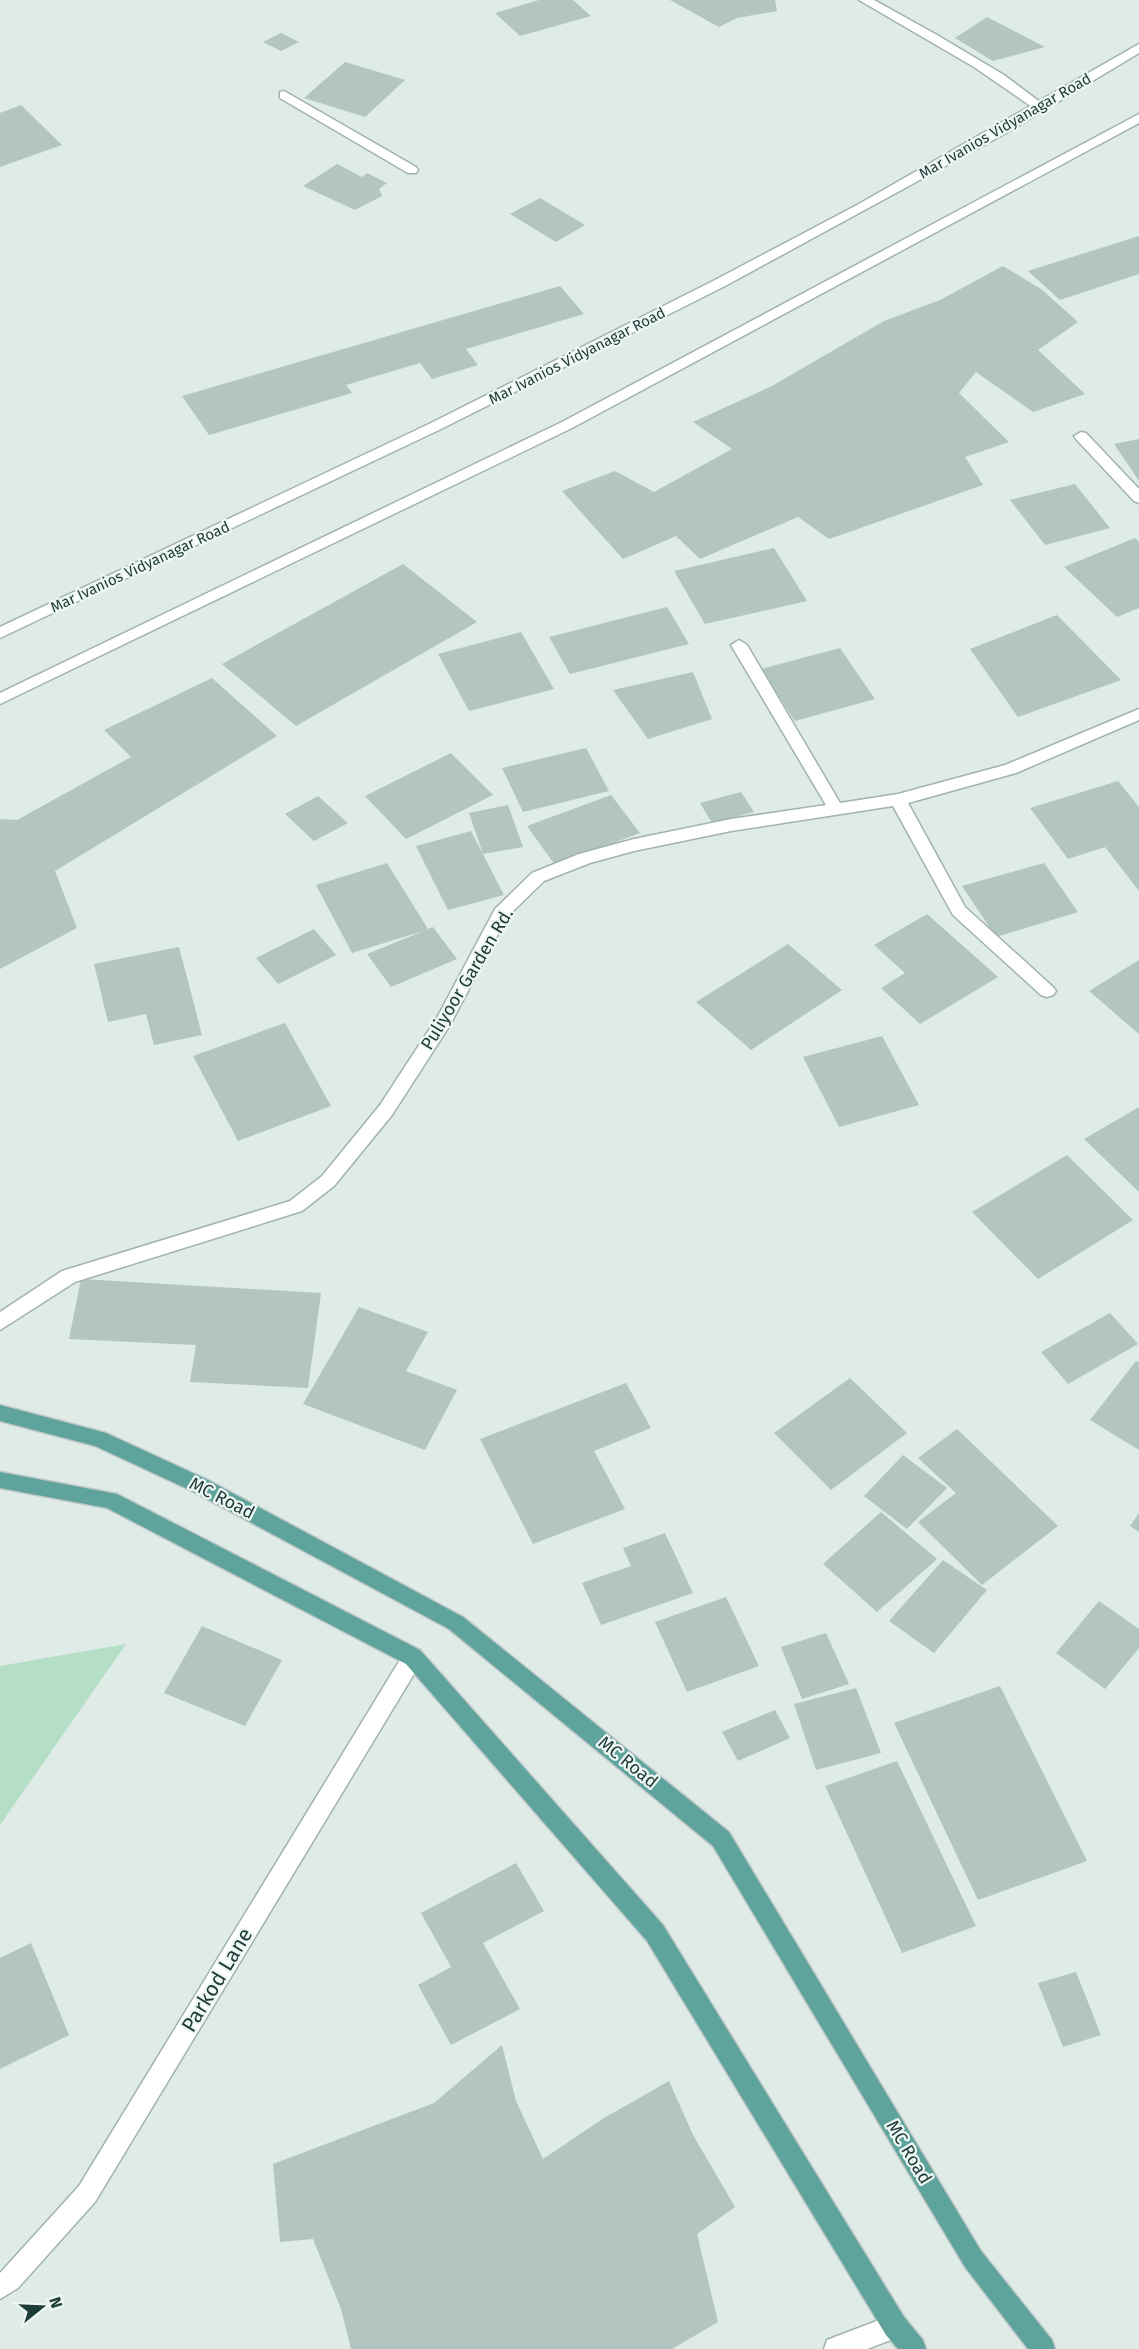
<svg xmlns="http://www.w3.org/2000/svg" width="1139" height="2349" font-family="'Fira Sans',sans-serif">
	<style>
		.green { fill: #b5dec6 }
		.building { fill: #b3c5c0 }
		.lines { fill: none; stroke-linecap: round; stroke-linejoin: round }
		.service-casing { stroke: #a1b3af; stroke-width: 3 }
		.minor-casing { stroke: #a1b3af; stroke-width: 3 }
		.primary-casing { stroke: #c0c8c7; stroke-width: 3 }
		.service { fill: #fff; fill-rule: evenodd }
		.minor { fill: #fff; fill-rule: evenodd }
		.primary { fill: #5fa39d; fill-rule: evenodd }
		.labels { text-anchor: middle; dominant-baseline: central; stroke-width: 4.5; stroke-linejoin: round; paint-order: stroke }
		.far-street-label { font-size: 15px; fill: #1e3b38; stroke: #eef7f4 }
		.street-label { font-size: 18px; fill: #1e3b38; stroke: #eef7f4 }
		.near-street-label { font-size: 21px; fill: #1e3b38; stroke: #eef7f4 }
	</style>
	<rect width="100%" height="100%" fill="#deebe7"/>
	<!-- green -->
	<path class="green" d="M 126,1644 L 0,1825 L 0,1666 Z"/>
	<!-- building -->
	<path class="building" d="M 539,0 L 573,0 L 591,16 L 520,36 L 495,13 Z
		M 670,0 L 775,0 L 777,11 L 737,18 L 719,27 Z
		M 987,17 L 1045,47 L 993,61 L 955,38 Z
		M 281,33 L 299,42 L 281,51 L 263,42 Z
		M 345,62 L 405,80 L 365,117 L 304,98 Z
		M 21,105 L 62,145 L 0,167 L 0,113 Z
		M 337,164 L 362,177 L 367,173 L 387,183 L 379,189 L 382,196 L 355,210 L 303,186 Z
		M 540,198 L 585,225 L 556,242 L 510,214 Z
		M 1139,236 L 1139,274 L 1060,300 L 1028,271 Z
		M 1003,266 L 1041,289 L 1078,322 L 1038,350 L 1085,394 L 1033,412 L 976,372 L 959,393 L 1009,442 L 965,457 L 983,485 L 829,539 L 798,517 L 700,559 L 676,536 L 623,559 L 562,491 L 615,471 L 654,492 L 732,449 L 693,422 L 772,386 L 884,321 L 940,300 Z
		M 560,286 L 584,314 L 466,349 L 478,365 L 432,379 L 420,363 L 346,385 L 352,393 L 209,435 L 182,396 Z
		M 1139,439 L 1139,481 L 1114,444 Z
		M 1075,484 L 1110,528 L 1045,545 L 1010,500 Z
		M 1135,538 L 1139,542 L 1139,608 L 1117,617 L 1064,567 Z
		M 774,548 L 807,601 L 705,624 L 674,571 Z
		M 403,564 L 477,622 L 296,726 L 222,664 Z
		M 667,607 L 689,644 L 570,674 L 549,637 Z
		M 1057,615 L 1121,680 L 1018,717 L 970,649 Z
		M 521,632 L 554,689 L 469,711 L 438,654 Z
		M 840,648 L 875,699 L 795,721 L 761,669 Z
		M 693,672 L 712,719 L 648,739 L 613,690 Z
		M 212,678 L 277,736 L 55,871 L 77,928 L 0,969 L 0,819 L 17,820 L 131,757 L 104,730 Z
		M 586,748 L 609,791 L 523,812 L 502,768 Z
		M 451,753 L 493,795 L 406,839 L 365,796 Z
		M 1118,781 L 1139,807 L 1139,891 L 1105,847 L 1068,859 L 1030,808 Z
		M 741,792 L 754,812 L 712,823 L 700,803 Z
		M 611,795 L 640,833 L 555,865 L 527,826 Z
		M 318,796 L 348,823 L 314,841 L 285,814 Z
		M 508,805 L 523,847 L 483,854 L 469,813 Z
		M 471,831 L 504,895 L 448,910 L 416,846 Z
		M 387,863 L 428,929 L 433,927 L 457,959 L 391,987 L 367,954 L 426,930 L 352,953 L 316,885 Z
		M 1044,863 L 1078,912 L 996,937 L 962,886 Z
		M 927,914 L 998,977 L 920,1024 L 881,988 L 905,973 L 874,945 Z
		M 314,929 L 336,955 L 278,984 L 256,958 Z
		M 788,944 L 842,990 L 751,1050 L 696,1002 Z
		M 179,947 L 202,1035 L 154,1045 L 146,1014 L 108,1022 L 94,964 Z
		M 1139,960 L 1139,1034 L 1089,991 Z
		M 285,1023 L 331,1106 L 238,1141 L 193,1056 Z
		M 882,1036 L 919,1105 L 839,1127 L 803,1057 Z
		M 1139,1107 L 1139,1192 L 1084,1139 Z
		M 1067,1155 L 1133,1220 L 1038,1279 L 972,1212 Z
		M 81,1279 L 321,1293 L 308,1388 L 190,1382 L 196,1345 L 69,1339 Z
		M 359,1307 L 428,1332 L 406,1371 L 457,1390 L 425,1450 L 303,1404 Z
		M 1110,1313 L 1138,1344 L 1068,1384 L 1041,1352 Z
		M 1136,1361 L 1139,1362 L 1139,1450 L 1090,1420 Z
		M 850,1378 L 907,1433 L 831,1490 L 774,1433 Z
		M 626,1383 L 651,1428 L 594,1451 L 625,1509 L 533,1544 L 480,1439 Z
		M 957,1429 L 1058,1526 L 982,1585 L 918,1522 L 956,1493 L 918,1458 Z
		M 903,1455 L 947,1488 L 907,1529 L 864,1496 Z
		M 881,1512 L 937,1559 L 877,1612 L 823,1564 Z
		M 1139,1513 L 1139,1532 L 1130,1526 Z
		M 665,1533 L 693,1593 L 601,1625 L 582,1583 L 631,1566 L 623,1548 Z
		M 943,1560 L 987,1590 L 934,1653 L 889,1621 Z
		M 726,1597 L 759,1666 L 687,1692 L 655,1622 Z
		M 1099,1601 L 1139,1629 L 1139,1648 L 1105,1689 L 1056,1653 Z
		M 202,1626 L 282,1660 L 245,1726 L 164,1693 Z
		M 826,1633 L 849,1684 L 802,1699 L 781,1647 Z
		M 1000,1686 L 1087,1861 L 978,1900 L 894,1723 Z
		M 856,1688 L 881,1753 L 816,1770 L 794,1704 Z
		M 775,1710 L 790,1738 L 738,1761 L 722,1732 Z
		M 897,1761 L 976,1926 L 902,1953 L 825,1786 Z
		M 516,1863 L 544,1911 L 483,1943 L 520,2009 L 451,2045 L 418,1985 L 451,1967 L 421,1913 Z
		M 31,1943 L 69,2035 L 0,2069 L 0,1958 Z
		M 1076,1972 L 1101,2035 L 1063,2047 L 1038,1983 Z
		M 502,2045 L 516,2101 L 543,2159 L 604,2118 L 669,2081 L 693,2135 L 735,2207 L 697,2234 L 718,2322 L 672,2349 L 351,2349 L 341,2309 L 313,2239 L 280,2242 L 273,2164 L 434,2103 Z"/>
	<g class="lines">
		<defs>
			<path id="service" d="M 1139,44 L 1139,53 L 1006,133 L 725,286 L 439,430 L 0,638 L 0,627 L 429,424 L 715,280 L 857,205 Z
				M 1139,114 L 1139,123 L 572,428 L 0,704 L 0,693 L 562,422 Z"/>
			<path id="minor" d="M 859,0 L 874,0 L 937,35 L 1004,75 L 1048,108 L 1042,112 L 1038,111 L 974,67 Z
				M 284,91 L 416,167 L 418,170 L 416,173 L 408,173 L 280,98 L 280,92 Z
				M 1081,432 L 1086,433 L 1139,489 L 1139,503 L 1134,501 L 1076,439 L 1074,436 Z
				M 739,640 L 747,645 L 840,803 L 898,794 L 1005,765 L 1139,709 L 1139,720 L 1016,773 L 908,803 L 965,907 L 1053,987 L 1056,991 L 1053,995 L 1047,997 L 1041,995 L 953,915 L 893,806 L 731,831 L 634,851 L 590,863 L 544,881 L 507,917 L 450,1025 L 392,1115 L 334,1186 L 302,1211 L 75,1282 L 0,1330 L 0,1312 L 62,1271 L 290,1201 L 322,1176 L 380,1105 L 438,1016 L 495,909 L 532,873 L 579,854 L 634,839 L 731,819 L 826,805 L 731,645 Z
				M 413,1648 L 420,1650 L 423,1657 L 420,1664 L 95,2202 L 18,2288 L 0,2299 L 0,2273 L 79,2186 L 406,1650 Z
				M 895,2314 L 904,2317 L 907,2326 L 904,2335 L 867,2349 L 824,2349 L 827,2340 Z"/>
			<path id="primary" d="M 0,1405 L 106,1433 L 208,1480 L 463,1617 L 729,1832 L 981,2251 L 1052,2340 L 1055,2349 L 1028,2349 L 965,2267 L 713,1846 L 449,1629 L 194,1492 L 95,1446 L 0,1421 Z
				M 0,1472 L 117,1494 L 420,1650 L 663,1925 L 904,2317 L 923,2340 L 926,2349 L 898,2349 L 886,2335 L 647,1941 L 406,1664 L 107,1508 L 0,1488 Z"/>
		</defs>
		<!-- service casing -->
		<use href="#service" class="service-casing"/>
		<!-- minor casing -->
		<use href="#minor" class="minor-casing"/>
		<!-- primary casing -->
		<use href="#primary" class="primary-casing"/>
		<!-- service -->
		<use href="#service" class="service"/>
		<!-- minor -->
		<use href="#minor" class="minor"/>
		<!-- primary -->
		<use href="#primary" class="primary"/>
	</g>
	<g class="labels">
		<!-- far-street labels -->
		<g class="far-street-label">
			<text transform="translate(1005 126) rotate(-30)">Mar Ivanios Vidyanagar Road</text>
			<text transform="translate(577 356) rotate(-27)">Mar Ivanios Vidyanagar Road</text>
			<text transform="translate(140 567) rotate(-25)">Mar Ivanios Vidyanagar Road</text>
		</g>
		<!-- street labels -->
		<g class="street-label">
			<text transform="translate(467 979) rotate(-59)">Puliyoor Garden Rd.</text>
			<text transform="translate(222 1498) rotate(27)">MC Road</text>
			<text transform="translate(628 1762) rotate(39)">MC Road</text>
			<text transform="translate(909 2152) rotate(59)">MC Road</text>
		</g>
		<!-- near-street labels -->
		<g class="near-street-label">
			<text transform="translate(217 1980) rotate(-59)">Parkod Lane</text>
		</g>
	</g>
	<!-- north arrow -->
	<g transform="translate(42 2307) rotate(72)" stroke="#eef7f4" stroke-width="4.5" paint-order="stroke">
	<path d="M0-4.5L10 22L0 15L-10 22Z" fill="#1e3b38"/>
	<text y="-9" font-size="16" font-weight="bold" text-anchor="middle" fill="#1e3b38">N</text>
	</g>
</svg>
